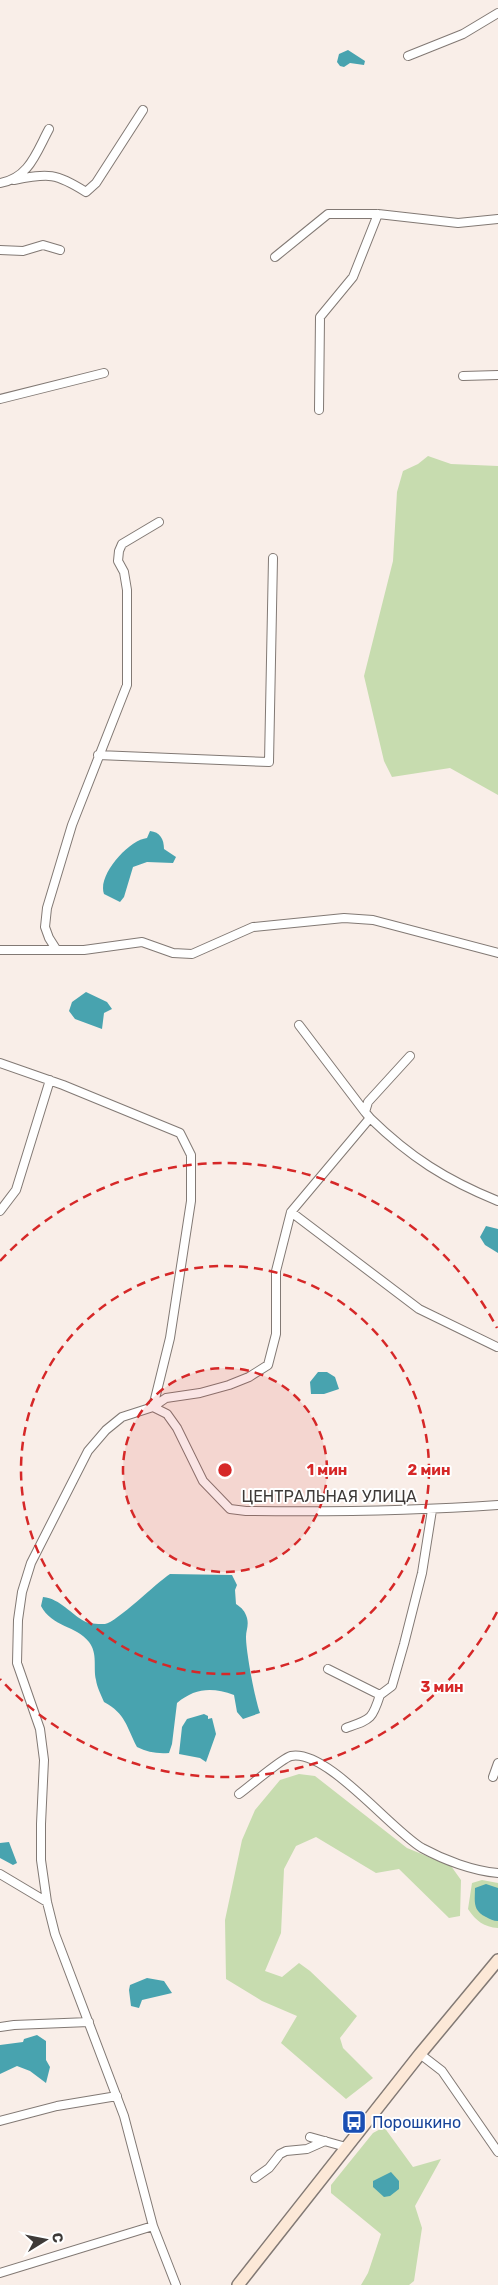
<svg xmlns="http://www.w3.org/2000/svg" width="498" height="2285" font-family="Rubik,sans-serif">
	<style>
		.green { fill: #c7dcaf }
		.water { fill: #48a3af }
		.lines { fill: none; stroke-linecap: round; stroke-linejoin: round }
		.street-casing { stroke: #827974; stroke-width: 10 }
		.secondary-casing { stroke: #827974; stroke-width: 14 }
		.street { stroke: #fff; stroke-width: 8 }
		.secondary { stroke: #fce8d7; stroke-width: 11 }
		.ring { fill: none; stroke: #d62828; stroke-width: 2.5; stroke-dasharray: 9 6 }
		.labels { text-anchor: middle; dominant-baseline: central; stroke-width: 4; stroke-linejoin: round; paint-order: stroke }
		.street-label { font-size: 16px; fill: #3e3a38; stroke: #fff }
		.transit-label { font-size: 16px; fill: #164399; stroke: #fff; text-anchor: start }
		.centre { fill: #d62828; stroke: #fff; stroke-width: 2.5 }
		.ring-label { font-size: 15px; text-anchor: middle; font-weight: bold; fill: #d62828; stroke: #fff; stroke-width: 4; stroke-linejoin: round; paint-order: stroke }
	</style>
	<rect width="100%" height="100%" fill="#f9eee8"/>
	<!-- green -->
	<path class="green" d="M 428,456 L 451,464 L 498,466 L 498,795 L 450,768 L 392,777 L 384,761 L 364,676 L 393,561 L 397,492 L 403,471 L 418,464 Z
		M 299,1774 L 315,1776 L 407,1848 L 451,1866 L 461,1880 L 460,1916 L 449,1918 L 399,1869 L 376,1873 L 316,1837 L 296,1846 L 284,1869 L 281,1933 L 265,1971 L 282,1977 L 299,1963 L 310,1971 L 357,2016 L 340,2038 L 343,2048 L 373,2078 L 346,2099 L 281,2043 L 297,2016 L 262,2001 L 226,1979 L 225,1920 L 242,1840 L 255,1810 L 280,1780 Z
		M 482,1880 L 498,1883 L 498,1928 C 484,1927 476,1921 468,1909 L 472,1883 Z
		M 384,2127 L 413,2167 L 441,2159 L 415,2206 L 422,2228 L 414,2281 L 409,2285 L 361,2285 L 368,2273 L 381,2234 L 331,2193 L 331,2185 L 373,2133 Z"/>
	<!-- water -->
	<path class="water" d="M 348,50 L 365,61 L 364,65 L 350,63 L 344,67 L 340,66 L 337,62 L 339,54 Z
		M 150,831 C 160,832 164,839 164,849 L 176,857 L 173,863 L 147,862 L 133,867 L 124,897 L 120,902 L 104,894 C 97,875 129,840 147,838 Z
		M 86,992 L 107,1002 L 112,1009 L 104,1013 L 102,1029 L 75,1019 L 69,1011 L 72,1002 Z
		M 486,1226 L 498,1229 L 498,1253 L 485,1245 L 480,1237 Z
		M 318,1372 L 327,1372 L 335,1377 L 339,1389 L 324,1394 L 311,1394 L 310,1382 Z
		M 170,1574 L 232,1575 L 237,1585 L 235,1590 L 236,1604 C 242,1608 245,1611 247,1618 C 249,1626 246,1630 246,1637 C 246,1652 255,1699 260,1713 L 243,1719 L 237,1712 L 234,1695 C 212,1687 195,1688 177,1703 L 172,1744 L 169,1753 C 157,1754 147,1752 137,1747 C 126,1726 126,1714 104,1702 C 101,1695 97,1687 96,1680 C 93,1667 98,1654 89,1642 C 77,1626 52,1627 41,1606 L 43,1597 C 61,1599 70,1614 86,1622 C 91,1624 100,1624 105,1624 C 117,1622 156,1583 170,1574 Z
		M 204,1714 L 208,1716 L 208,1719 L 212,1718 L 216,1734 L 206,1762 L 200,1758 L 179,1754 L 182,1727 L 187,1719 Z
		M 9,1842 L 17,1863 L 13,1865 L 0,1858 L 0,1843 Z
		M 486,1884 L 498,1888 L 498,1921 C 493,1921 490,1919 486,1917 C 472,1910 475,1901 475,1888 Z
		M 147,1978 L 164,1981 L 172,1993 L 142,2000 L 139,2008 L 131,2006 L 129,1990 L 130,1985 Z
		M 37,2035 L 46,2041 L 46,2060 L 50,2067 L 46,2083 L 30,2071 L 17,2066 L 0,2074 L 0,2045 L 23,2042 L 24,2039 Z
		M 391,2172 L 399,2181 L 399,2189 L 390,2196 L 384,2197 L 373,2187 L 373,2181 Z"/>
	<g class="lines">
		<defs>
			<path id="street" d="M 408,56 L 463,34 L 498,13
				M 14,180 C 49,173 56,173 86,192 L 96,183 L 143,110
				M 0,183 C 29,178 36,153 49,129
				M 0,250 L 23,251 L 43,245 L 60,250
				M 275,257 L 328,214 L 378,214 L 458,223 L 498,219
				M 463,376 L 498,375
				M 0,399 L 104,373
				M 319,410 L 320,317 L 353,277 L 378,214
				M 98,755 L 269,762 L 273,558
				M 56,949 L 49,938 L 45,927 L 47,908 L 72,825 L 127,685 L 127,590 L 124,572 L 118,561 L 119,551 L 122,544 L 159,522
				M 0,950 L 84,950 L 142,942 L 173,953 L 192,954 L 253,927 L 344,918 L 373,920 L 498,953
				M 299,1025 L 365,1112
				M 0,1063 L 63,1085 L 180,1133 L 191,1155 L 191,1201 L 170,1338 L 153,1407
				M 370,1118 C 410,1157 446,1180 498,1201
				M 0,1211 L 16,1190 L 50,1080
				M 291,1212 L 419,1309 L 497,1347
				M 153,1407 L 167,1414 L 177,1428 L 203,1481 L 230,1509 L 246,1511 C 330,1512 414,1511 498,1505
				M 328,1669 L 380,1695
				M 380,1695 L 392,1686 L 404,1644 L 422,1573 L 432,1510
				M 346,1728 C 371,1719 372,1720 380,1695
				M 493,1777 L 498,1763
				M 239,1794 C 249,1787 282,1758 291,1756 C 327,1749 390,1829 422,1848 C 444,1860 473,1871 498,1873
				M 0,1874 L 47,1902
				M 0,2027 L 14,2025 L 89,2022
				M 420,2054 L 442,2071 L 498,2152
				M 0,2121 L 57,2106 L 117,2096
				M 310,2137 L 346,2147
				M 255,2178 L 269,2168 L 280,2154 L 286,2151 L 307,2149 L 325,2141
				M 0,2273 L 153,2226
				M 176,2285 L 153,2226 L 124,2116 L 55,1934 L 47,1902 L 41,1860 L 41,1824 L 44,1760 L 40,1729 L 17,1663 L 18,1620 L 22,1592 L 31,1563 L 88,1451 L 106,1430 L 122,1417 L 153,1407 L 166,1398 L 200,1393 L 229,1385 L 249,1377 L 268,1365 L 276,1334 L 276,1271 L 291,1212 L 370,1118 L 365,1112 L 368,1102 L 410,1056"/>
			<path id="secondary" d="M 238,2285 L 420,2054 L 498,1960"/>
		</defs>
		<!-- street casing -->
		<use href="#street" class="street-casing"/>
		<!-- secondary casing -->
		<use href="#secondary" class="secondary-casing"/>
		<!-- street -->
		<use href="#street" class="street"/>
		<!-- secondary -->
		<use href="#secondary" class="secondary"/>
	</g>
	<!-- distance rings -->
	<circle cx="225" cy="1470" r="102" fill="#d62828" fill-opacity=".12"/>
	<g class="ring">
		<circle cx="225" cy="1470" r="102"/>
		<circle cx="225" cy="1470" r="204"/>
		<path d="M497 1612A307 307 0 0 1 0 1679M0 1261A307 307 0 0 1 497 1328"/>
	</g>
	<!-- icons -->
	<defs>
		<symbol id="bus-square" viewBox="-11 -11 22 22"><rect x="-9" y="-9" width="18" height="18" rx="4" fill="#1a4fb4" stroke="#fff"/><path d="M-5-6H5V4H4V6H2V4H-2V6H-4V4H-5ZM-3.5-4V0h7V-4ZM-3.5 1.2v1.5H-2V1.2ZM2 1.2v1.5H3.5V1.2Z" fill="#fff"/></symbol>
	</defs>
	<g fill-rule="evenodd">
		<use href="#bus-square" x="340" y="2108" width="28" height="28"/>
	</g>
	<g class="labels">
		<!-- street labels -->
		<g class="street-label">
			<text x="329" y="1496">ЦЕНТРАЛЬНАЯ УЛИЦА</text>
		</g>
		<!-- transit labels -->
		<g class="transit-label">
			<text x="372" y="2122">Порошкино</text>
		</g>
	</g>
	<circle cx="225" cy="1470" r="8" class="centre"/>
	<g class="ring-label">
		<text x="327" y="1475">1 мин</text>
		<text x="429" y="1475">2 мин</text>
		<text x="442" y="1692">3 мин</text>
	</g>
	<!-- north arrow -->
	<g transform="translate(45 2240) rotate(80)" stroke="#ffffff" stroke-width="4" paint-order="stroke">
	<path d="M0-4L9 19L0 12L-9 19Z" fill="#3e3a38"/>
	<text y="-8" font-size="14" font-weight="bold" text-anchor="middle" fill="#3e3a38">С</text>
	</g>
</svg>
